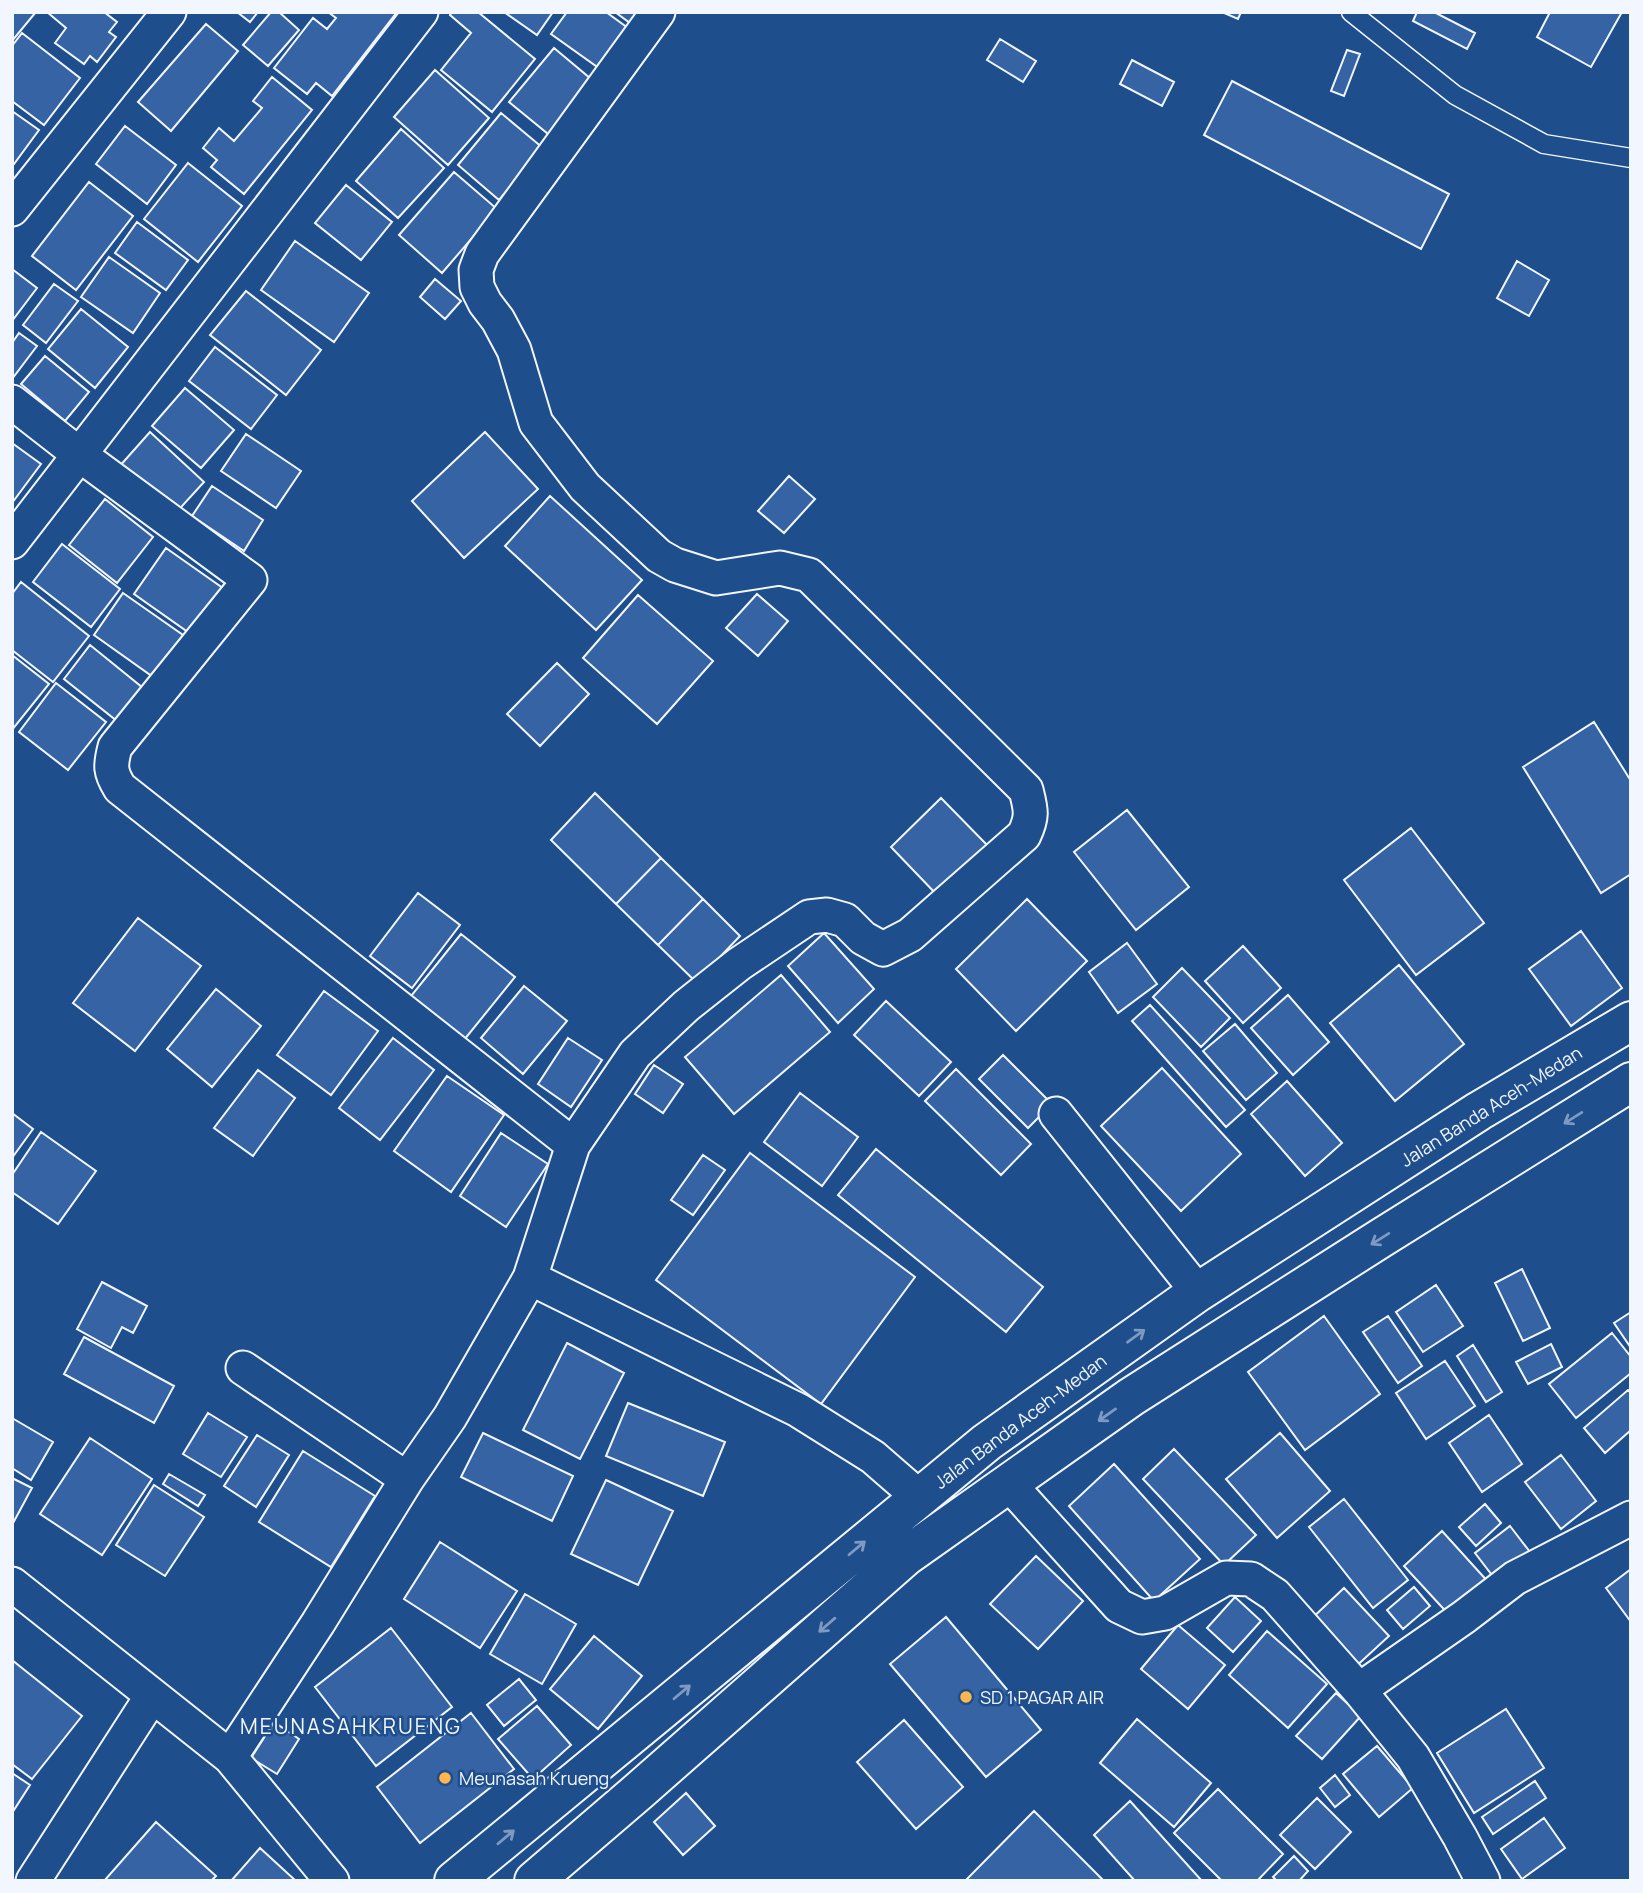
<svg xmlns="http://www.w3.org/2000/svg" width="1643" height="1893" font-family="Manrope,sans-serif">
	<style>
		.building { fill: #3563a3; stroke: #f2f6ff; stroke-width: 2 }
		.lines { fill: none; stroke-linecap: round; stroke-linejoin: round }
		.lane-casing { stroke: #f2f6ff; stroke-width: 21 }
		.street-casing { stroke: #f2f6ff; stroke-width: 37 }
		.highway-casing { stroke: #f2f6ff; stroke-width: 42 }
		.lane { stroke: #1f4e8c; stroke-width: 18 }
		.street { stroke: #1f4e8c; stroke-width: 33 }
		.highway { stroke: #1f4e8c; stroke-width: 38 }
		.oneway { stroke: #7e9ac0 }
		.poi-dot { fill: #ffb74d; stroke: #1f4e8c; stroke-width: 2.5 }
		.labels { text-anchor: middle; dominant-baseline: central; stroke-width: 5; stroke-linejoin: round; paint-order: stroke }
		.street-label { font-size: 18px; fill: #f2f6ff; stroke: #1f4e8c }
		.poi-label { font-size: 18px; fill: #f2f6ff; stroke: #1f4e8c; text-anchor: start }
		.quarter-label { font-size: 21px; letter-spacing: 2px; fill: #f2f6ff; stroke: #1f4e8c }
	</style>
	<rect width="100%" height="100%" fill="#1f4e8c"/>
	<!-- building -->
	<path class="building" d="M 12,12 L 36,12 L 12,41 Z
		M 47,12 L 104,12 L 117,22 L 109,32 L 116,37 L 97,62 L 90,56 L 84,64 L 55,43 L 66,28 Z
		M 237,12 L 258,12 L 250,22 Z
		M 271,12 L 279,12 L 299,30 L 268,66 L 243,45 Z
		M 328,12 L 397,12 L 332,96 L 316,83 L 307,94 L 274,68 L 313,18 L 327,29 L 336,18 Z
		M 452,12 L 478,12 L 535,59 L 492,112 L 441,70 L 471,33 L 450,15 Z
		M 504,12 L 553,12 L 537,35 Z
		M 567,12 L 606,12 L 632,31 L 603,71 L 551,34 Z
		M 615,12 L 654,12 L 641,31 Z
		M 1222,12 L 1241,12 L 1238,19 Z
		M 1417,12 L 1434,12 L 1475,33 L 1467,49 L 1413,21 Z
		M 1550,12 L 1622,12 L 1591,67 L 1537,37 Z
		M 206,24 L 238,51 L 171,131 L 138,102 Z
		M 22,33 L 80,78 L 44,125 L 12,101 L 12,46 Z
		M 1000,39 L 1036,61 L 1023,82 L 987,60 Z
		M 554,48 L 597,84 L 553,138 L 509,102 Z
		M 1347,50 L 1360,54 L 1344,96 L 1331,91 Z
		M 1132,60 L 1174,82 L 1162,106 L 1120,84 Z
		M 435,70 L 489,118 L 448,165 L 394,117 Z
		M 272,77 L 312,110 L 244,194 L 211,167 L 217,160 L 203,148 L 219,128 L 234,141 L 262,108 L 253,101 Z
		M 1232,81 L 1449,194 L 1421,249 L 1204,135 Z
		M 12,111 L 39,130 L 14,164 L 12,163 Z
		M 501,113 L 543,148 L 499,200 L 458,165 Z
		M 125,126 L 176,165 L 147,204 L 96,164 Z
		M 401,129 L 444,168 L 398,218 L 356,181 Z
		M 188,163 L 242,206 L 198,262 L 144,219 Z
		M 454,172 L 497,209 L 442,273 L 399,235 Z
		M 89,182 L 133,216 L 76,290 L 32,256 Z
		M 346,185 L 392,222 L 361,260 L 315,223 Z
		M 137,222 L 188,260 L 166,290 L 115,253 Z
		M 295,241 L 369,293 L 334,342 L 261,290 Z
		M 109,257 L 160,293 L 133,333 L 81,297 Z
		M 1517,261 L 1549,280 L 1529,316 L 1497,298 Z
		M 12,269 L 37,288 L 12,321 Z
		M 435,279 L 461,301 L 445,319 L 420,297 Z
		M 54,284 L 78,301 L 46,343 L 23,325 Z
		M 246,291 L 321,350 L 286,395 L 210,335 Z
		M 81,309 L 128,347 L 95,388 L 48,349 Z
		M 19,333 L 37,346 L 12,379 L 12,343 Z
		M 215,347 L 277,395 L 251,429 L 189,381 Z
		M 45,356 L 89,392 L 65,421 L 21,384 Z
		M 185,388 L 234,430 L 201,468 L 152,426 Z
		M 150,432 L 204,482 L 172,517 L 118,468 Z
		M 485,432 L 538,489 L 464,558 L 412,501 Z
		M 246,434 L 301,471 L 276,508 L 221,471 Z
		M 12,443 L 41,464 L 12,503 Z
		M 789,476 L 815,499 L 784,533 L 758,511 Z
		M 212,486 L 263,520 L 244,551 L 192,516 Z
		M 550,496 L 642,580 L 596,630 L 505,546 Z
		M 105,499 L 153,537 L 117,583 L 69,545 Z
		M 62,544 L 120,589 L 91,627 L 33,582 Z
		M 166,548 L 227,591 L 195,637 L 134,594 Z
		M 21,582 L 89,636 L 53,682 L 12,650 L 12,594 Z
		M 123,593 L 193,642 L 163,684 L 94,635 Z
		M 757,594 L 788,621 L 758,656 L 726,628 Z
		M 638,595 L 713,661 L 657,724 L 583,658 Z
		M 90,645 L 143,688 L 117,721 L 64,679 Z
		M 12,655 L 49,684 L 12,730 Z
		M 557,663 L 589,694 L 540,746 L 507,714 Z
		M 56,683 L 106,722 L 68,770 L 19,732 Z
		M 1594,722 L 1631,781 L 1631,874 L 1601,893 L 1523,767 Z
		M 595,793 L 661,858 L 616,904 L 551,840 Z
		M 941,798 L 990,848 L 939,897 L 891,847 Z
		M 1127,810 L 1189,887 L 1136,930 L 1074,852 Z
		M 1411,828 L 1484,923 L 1416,975 L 1344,880 Z
		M 661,858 L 703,899 L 658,945 L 616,904 Z
		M 418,893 L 460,925 L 412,988 L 370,956 Z
		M 703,899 L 740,936 L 696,982 L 658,945 Z
		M 1027,899 L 1087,961 L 1016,1031 L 956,969 Z
		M 138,918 L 201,966 L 135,1051 L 73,1003 Z
		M 1581,931 L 1622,988 L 1571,1026 L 1529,969 Z
		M 824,933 L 874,989 L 838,1023 L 788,966 Z
		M 461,934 L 515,977 L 464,1040 L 411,996 Z
		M 1127,943 L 1157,984 L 1118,1013 L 1089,972 Z
		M 1243,946 L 1281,988 L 1243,1023 L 1205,981 Z
		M 1399,965 L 1464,1044 L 1395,1101 L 1330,1023 Z
		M 1182,968 L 1230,1018 L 1201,1047 L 1153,997 Z
		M 781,975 L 830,1032 L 734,1114 L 685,1057 Z
		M 524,986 L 567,1021 L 523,1074 L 481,1038 Z
		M 216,989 L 261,1026 L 212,1087 L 167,1049 Z
		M 324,991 L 378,1031 L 331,1095 L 277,1055 Z
		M 1288,995 L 1329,1042 L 1293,1075 L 1251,1028 Z
		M 886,1001 L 951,1062 L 919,1096 L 854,1035 Z
		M 1150,1005 L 1245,1110 L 1226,1127 L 1132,1021 Z
		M 1235,1024 L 1277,1073 L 1246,1100 L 1203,1051 Z
		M 393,1038 L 434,1070 L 380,1140 L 339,1108 Z
		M 568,1038 L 602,1060 L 571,1107 L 538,1084 Z
		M 1003,1055 L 1052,1104 L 1028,1128 L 979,1079 Z
		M 654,1065 L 683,1084 L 663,1113 L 635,1094 Z
		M 1162,1068 L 1241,1154 L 1181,1211 L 1101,1126 Z
		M 956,1069 L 1031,1144 L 1001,1175 L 925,1101 Z
		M 258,1070 L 295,1098 L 253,1156 L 214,1128 Z
		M 447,1076 L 504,1115 L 451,1192 L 394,1151 Z
		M 1287,1081 L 1342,1143 L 1305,1176 L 1251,1114 Z
		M 800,1093 L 858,1137 L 822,1186 L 764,1142 Z
		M 12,1113 L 33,1129 L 12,1158 Z
		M 41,1132 L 96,1171 L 58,1224 L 12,1192 L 12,1175 Z
		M 501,1133 L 548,1164 L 506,1227 L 460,1196 Z
		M 876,1149 L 1043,1287 L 1006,1332 L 838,1195 Z
		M 750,1153 L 915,1277 L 821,1404 L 656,1280 Z
		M 703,1155 L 725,1170 L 693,1215 L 671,1200 Z
		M 1522,1269 L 1550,1328 L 1523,1341 L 1495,1283 Z
		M 102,1282 L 147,1306 L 133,1333 L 122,1327 L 111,1348 L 77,1329 Z
		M 1436,1285 L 1463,1326 L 1423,1352 L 1396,1312 Z
		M 1631,1312 L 1631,1348 L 1614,1323 Z
		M 1324,1316 L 1380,1394 L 1305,1450 L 1248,1372 Z
		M 1388,1316 L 1422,1366 L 1398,1383 L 1363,1332 Z
		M 1612,1333 L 1631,1357 L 1631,1373 L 1576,1418 L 1549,1384 Z
		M 84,1337 L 174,1386 L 154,1423 L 64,1374 Z
		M 567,1343 L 624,1373 L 580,1459 L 523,1430 Z
		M 1551,1344 L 1562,1367 L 1528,1384 L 1516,1362 Z
		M 1473,1345 L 1502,1392 L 1486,1402 L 1457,1356 Z
		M 1445,1361 L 1475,1406 L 1426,1439 L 1396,1393 Z
		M 1628,1390 L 1631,1393 L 1631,1430 L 1605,1453 L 1584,1428 Z
		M 628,1403 L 725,1442 L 703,1496 L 606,1456 Z
		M 208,1413 L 247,1437 L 221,1477 L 183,1454 Z
		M 1489,1415 L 1522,1464 L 1482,1492 L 1449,1443 Z
		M 12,1418 L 53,1442 L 31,1480 L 12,1468 Z
		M 483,1433 L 573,1476 L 552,1521 L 461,1477 Z
		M 1280,1433 L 1330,1491 L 1277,1538 L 1226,1479 Z
		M 257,1435 L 289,1455 L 256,1507 L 224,1486 Z
		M 90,1438 L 152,1479 L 102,1555 L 40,1514 Z
		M 1174,1449 L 1256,1535 L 1224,1565 L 1143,1479 Z
		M 303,1451 L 375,1496 L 331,1567 L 259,1522 Z
		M 1561,1455 L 1596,1501 L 1561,1529 L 1525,1482 Z
		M 1114,1464 L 1200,1559 L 1154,1601 L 1069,1506 Z
		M 169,1474 L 205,1495 L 198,1506 L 163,1484 Z
		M 12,1478 L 32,1488 L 12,1525 Z
		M 606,1480 L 673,1511 L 638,1585 L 571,1554 Z
		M 154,1485 L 204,1517 L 165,1576 L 116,1545 Z
		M 1344,1499 L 1408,1580 L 1373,1608 L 1309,1527 Z
		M 1485,1504 L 1501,1523 L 1476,1546 L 1459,1527 Z
		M 1510,1526 L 1530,1552 L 1495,1579 L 1475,1553 Z
		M 1442,1531 L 1490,1584 L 1452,1618 L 1404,1566 Z
		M 440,1542 L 517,1591 L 480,1648 L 404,1599 Z
		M 1036,1556 L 1083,1601 L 1038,1649 L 990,1604 Z
		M 1631,1569 L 1631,1622 L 1606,1588 Z
		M 1414,1587 L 1430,1606 L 1403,1629 L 1387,1610 Z
		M 1344,1588 L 1389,1636 L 1352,1670 L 1308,1622 Z
		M 525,1594 L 576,1624 L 542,1684 L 490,1654 Z
		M 1235,1597 L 1261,1621 L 1233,1652 L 1207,1628 Z
		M 946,1617 L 1041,1730 L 986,1777 L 890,1664 Z
		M 1178,1625 L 1225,1665 L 1188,1709 L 1141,1669 Z
		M 391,1628 L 452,1707 L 376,1766 L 315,1687 Z
		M 1267,1631 L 1327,1684 L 1288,1728 L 1229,1675 Z
		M 594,1636 L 642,1676 L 598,1729 L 550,1689 Z
		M 12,1660 L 82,1716 L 32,1779 L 12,1764 Z
		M 519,1679 L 536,1700 L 504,1726 L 487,1705 Z
		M 1336,1693 L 1361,1716 L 1322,1759 L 1296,1736 Z
		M 537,1706 L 571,1745 L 533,1779 L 498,1739 Z
		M 1506,1709 L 1544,1768 L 1474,1813 L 1437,1753 Z
		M 471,1713 L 514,1769 L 420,1843 L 377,1787 Z
		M 1137,1719 L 1211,1783 L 1174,1827 L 1100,1763 Z
		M 904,1720 L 963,1787 L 916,1829 L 857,1762 Z
		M 274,1722 L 299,1739 L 277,1774 L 251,1758 Z
		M 1377,1746 L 1413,1788 L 1379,1817 L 1343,1774 Z
		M 12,1773 L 30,1785 L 12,1813 Z
		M 1335,1775 L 1350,1795 L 1335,1807 L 1320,1788 Z
		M 1535,1781 L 1546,1798 L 1493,1834 L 1482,1817 Z
		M 1218,1789 L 1283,1854 L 1257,1881 L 1222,1881 L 1174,1833 Z
		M 686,1793 L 715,1826 L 683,1855 L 654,1822 Z
		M 1317,1798 L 1351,1832 L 1315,1869 L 1280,1835 Z
		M 1130,1801 L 1202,1881 L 1135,1881 L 1094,1835 Z
		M 1034,1811 L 1104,1881 L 965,1881 Z
		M 1544,1818 L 1565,1848 L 1522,1879 L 1501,1849 Z
		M 156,1822 L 216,1876 L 211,1881 L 104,1881 Z
		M 260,1848 L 296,1881 L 231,1881 Z
		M 1294,1856 L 1308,1871 L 1299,1881 L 1277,1881 L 1273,1877 Z"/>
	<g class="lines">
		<defs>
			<path id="lane" d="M 1351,12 L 1455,95 L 1544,144 L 1631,158"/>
			<path id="street" d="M 12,209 L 169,12
				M 12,402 L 80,455 L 250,580 L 115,747 C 110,766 110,772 120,788 L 573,1145
				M 12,542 L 421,12
				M 1056,1114 L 1198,1292
				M 530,1278 L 798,1410 L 873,1457 L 919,1497
				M 243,1368 L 407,1479
				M 1009,1484 L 1119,1606 L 1142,1617 L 1165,1613 L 1226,1578 L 1251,1579 L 1275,1595 L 1359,1690 L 1413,1757 L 1460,1837 L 1483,1881
				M 12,1584 L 230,1757 L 332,1881
				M 1359,1690 L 1464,1617 L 1515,1578 L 1631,1518
				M 230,1757 L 318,1623 L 407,1479 L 450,1417 L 530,1278 L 573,1145 L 635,1054 L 686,1006 L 739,964 L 809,917 L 827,915 L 845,920 L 863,938 L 883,949 L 910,935 L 1024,835 C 1033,816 1031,810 1026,790 L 809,575 L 780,568 L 716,578 L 675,565 L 659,556 L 585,487 L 536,423 L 514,350 L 498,320 L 485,303 L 477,287 L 476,270 L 482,254 L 658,12
				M 33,1881 L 152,1696"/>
			<path id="highway" d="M 454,1881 L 987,1442 L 1198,1292 L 1479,1111 L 1631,1021
				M 534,1881 L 640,1790 L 906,1556 L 1131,1397 L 1381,1238 L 1631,1082"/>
		</defs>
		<!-- lane casing -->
		<use href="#lane" class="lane-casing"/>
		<!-- street casing -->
		<use href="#street" class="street-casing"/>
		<!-- highway casing -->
		<use href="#highway" class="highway-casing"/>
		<!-- lane -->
		<use href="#lane" class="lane"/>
		<!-- street -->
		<use href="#street" class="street"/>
		<!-- highway -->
		<use href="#highway" class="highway"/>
	</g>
	<!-- one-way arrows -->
	<defs><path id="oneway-shaft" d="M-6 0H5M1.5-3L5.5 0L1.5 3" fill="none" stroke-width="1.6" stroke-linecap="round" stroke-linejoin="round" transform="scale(1.75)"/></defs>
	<g class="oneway">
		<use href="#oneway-shaft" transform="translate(1573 1118) rotate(148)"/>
		<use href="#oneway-shaft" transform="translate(1380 1239) rotate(148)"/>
		<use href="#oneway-shaft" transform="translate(1136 1336) rotate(-36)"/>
		<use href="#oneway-shaft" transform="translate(1107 1415) rotate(145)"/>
		<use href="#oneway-shaft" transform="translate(857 1548) rotate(-40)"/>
		<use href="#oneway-shaft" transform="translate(827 1625) rotate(139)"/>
		<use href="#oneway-shaft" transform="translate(682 1692) rotate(-40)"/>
		<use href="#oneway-shaft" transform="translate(506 1837) rotate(-40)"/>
	</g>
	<!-- markers -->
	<g class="poi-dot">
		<circle cx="966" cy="1697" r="7"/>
		<circle cx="445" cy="1778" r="7"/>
	</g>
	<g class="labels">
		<!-- street labels -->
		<g class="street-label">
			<text transform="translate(1491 1106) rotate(-32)">Jalan Banda Aceh-Medan</text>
			<text transform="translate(1020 1421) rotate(-37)">Jalan Banda Aceh-Medan</text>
		</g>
		<!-- poi labels -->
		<g class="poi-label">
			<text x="980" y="1697">SD 1 PAGAR AIR</text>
			<text x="459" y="1778">Meunasah Krueng</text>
		</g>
		<!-- quarter labels -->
		<g class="quarter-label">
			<text x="351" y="1726">MEUNASAHKRUENG</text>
		</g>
	</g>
	<!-- border -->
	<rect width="1643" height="1893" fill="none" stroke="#f2f6ff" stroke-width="28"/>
</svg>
